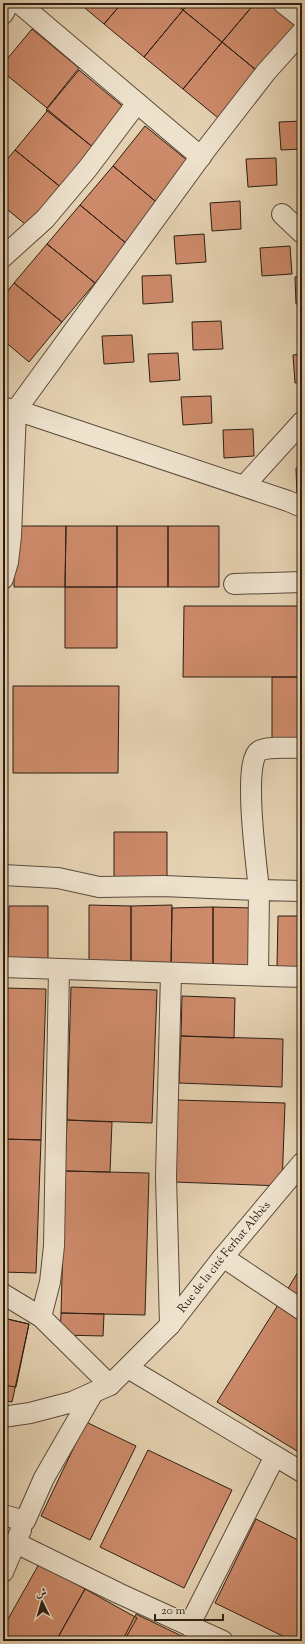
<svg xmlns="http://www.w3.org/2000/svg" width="305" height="1644" font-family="'Sorts Mill Goudy',Amiri,serif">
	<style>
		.building { fill: #cd8a6a; stroke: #2c1e13 }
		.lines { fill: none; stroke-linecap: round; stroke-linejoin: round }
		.street-casing { stroke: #5a4b3b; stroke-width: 22 }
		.street { stroke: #eee2cd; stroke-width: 20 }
		.labels { text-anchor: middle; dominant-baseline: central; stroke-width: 3; stroke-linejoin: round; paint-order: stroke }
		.street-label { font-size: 12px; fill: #2c1e13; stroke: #eee2cd }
	</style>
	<rect width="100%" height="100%" fill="#e5d2b2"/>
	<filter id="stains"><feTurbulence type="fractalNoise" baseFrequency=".005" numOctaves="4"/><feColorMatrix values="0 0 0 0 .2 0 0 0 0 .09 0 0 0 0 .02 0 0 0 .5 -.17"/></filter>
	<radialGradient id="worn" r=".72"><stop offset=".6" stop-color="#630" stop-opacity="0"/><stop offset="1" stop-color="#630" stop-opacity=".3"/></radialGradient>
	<!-- building -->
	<path class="building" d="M 79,3 L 122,3 L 104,24 Z
		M 122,3 L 175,3 L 183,10 L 144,57 L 104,24 Z
		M 175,3 L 189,3 L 183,10 Z
		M 189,3 L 255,3 L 222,42 L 183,10 Z
		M 255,3 L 272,3 L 301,27 L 262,75 L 222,42 Z
		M 183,10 L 222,42 L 183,89 L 144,57 Z
		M 32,29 L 79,68 L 47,108 L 3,72 L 3,64 Z
		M 222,42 L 262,75 L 223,122 L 183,89 Z
		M 79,70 L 126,109 L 94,148 L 46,110 Z
		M 48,110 L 95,149 L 63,189 L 15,150 Z
		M 302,121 L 302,149 L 281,150 L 279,122 Z
		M 145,126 L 193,165 L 160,205 L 113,166 Z
		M 15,150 L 63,189 L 30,228 L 3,206 L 3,164 Z
		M 276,158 L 277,185 L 248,187 L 246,159 Z
		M 113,166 L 160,205 L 127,244 L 80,205 Z
		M 240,201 L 241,229 L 212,231 L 210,203 Z
		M 80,205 L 127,244 L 95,283 L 47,244 Z
		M 204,234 L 206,262 L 176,264 L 174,236 Z
		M 47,244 L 95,283 L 62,322 L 14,283 Z
		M 290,246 L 292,274 L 262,276 L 260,248 Z
		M 171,275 L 173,302 L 143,304 L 142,276 Z
		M 302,276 L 302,304 L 296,304 L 295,277 Z
		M 14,283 L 62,322 L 29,362 L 3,340 L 3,297 Z
		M 221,321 L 223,349 L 193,350 L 192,322 Z
		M 132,335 L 134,362 L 104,364 L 102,336 Z
		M 178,353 L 180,380 L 150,382 L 148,354 Z
		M 302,354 L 302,382 L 295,383 L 293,355 Z
		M 211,396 L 212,423 L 183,425 L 181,397 Z
		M 253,429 L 254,456 L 224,458 L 223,430 Z
		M 296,468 L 302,468 L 302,496 L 297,496 Z
		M 14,526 L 66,526 L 65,587 L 14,587 Z
		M 66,526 L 117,526 L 117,587 L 65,587 Z
		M 117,526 L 168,526 L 168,587 L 117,587 Z
		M 168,526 L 219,526 L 219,587 L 168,587 Z
		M 65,587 L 117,587 L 117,648 L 65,648 Z
		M 184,606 L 302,606 L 302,677 L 183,677 Z
		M 272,677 L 302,677 L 302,740 L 272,740 Z
		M 13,686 L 119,686 L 118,773 L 13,773 Z
		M 114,832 L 167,832 L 167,879 L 114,879 Z
		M 89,905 L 131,906 L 131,963 L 89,963 Z
		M 172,905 L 171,968 L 131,967 L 131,906 Z
		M 9,906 L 48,906 L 48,963 L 8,963 Z
		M 213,907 L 253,908 L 253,971 L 213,971 Z
		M 213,907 L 213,967 L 171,968 L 172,908 Z
		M 278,916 L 302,916 L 302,967 L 277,967 Z
		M 71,987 L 157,990 L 152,1123 L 67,1120 Z
		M 3,988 L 46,989 L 41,1140 L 3,1139 Z
		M 182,996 L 235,998 L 234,1038 L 181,1036 Z
		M 181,1036 L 283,1039 L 282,1087 L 179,1083 Z
		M 177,1100 L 285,1103 L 282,1186 L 174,1182 Z
		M 67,1120 L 112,1122 L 110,1172 L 65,1171 Z
		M 3,1139 L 41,1140 L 36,1273 L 3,1272 Z
		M 65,1171 L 149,1173 L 145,1315 L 61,1313 Z
		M 302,1265 L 302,1302 L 286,1292 Z
		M 278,1305 L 302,1320 L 302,1454 L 217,1402 Z
		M 61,1313 L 104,1314 L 103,1336 L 60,1335 Z
		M 3,1318 L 29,1324 L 12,1402 L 3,1400 Z
		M 3,1318 L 29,1324 L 16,1387 L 3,1385 Z
		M 86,1422 L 136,1446 L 90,1540 L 41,1516 Z
		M 148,1450 L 232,1490 L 184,1588 L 100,1547 Z
		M 256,1519 L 302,1542 L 302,1641 L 293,1641 L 215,1603 Z
		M 39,1564 L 85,1589 L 56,1641 L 3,1641 L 3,1628 Z
		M 85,1589 L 137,1618 L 124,1641 L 66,1641 L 58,1637 Z
		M 136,1614 L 192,1641 L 122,1641 Z"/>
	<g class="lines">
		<defs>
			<g id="street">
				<path d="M 19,3 L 201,157"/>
				<path d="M 283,3 L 302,18"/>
				<path d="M 3,14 L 9,3"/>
				<path d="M 282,214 L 302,233"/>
				<path d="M 3,257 L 45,219 L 88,168 L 137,103"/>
				<path d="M 5,408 L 16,410 L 288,501 L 302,507"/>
				<path d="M 244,486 L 302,422"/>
				<path d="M 3,579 L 8,562 L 11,536 L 16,410 L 207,148 L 266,72 L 302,32"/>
				<path d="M 234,584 L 302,582"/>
				<path d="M 3,875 L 58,878 L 99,887 L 163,886 L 259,890 C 257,868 242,761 259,751 C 268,746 291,748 302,748"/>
				<path d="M 3,967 L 302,977"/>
				<path d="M 258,975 L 259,890 L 302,891"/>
				<path d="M 223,1257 L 302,1310"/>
				<path d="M 3,1294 L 41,1317 L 110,1385"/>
				<path d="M 41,1317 L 50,1282 L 54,1246 L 59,969"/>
				<path d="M 170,1325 L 166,1177 L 171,973"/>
				<path d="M 128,1368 L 302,1472"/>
				<path id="s1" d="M 3,1417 L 30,1413 L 72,1402 L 110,1385 L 170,1325 L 223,1257 L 302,1163"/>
				<path d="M 3,1515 L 25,1521 L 44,1478 L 93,1393"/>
				<path d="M 16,1543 L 118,1593 L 223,1641"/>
				<path d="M 3,1572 L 21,1530"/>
				<path d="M 189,1626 L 275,1456"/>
			</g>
		</defs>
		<!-- street casing -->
		<use href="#street" class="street-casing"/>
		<!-- street -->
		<use href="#street" class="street"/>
	</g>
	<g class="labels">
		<!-- street labels -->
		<g class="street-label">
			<text stroke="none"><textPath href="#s1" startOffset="284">Rue de la cité Ferhat Abbès</textPath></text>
		</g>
	</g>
	<!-- margin -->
	<rect width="305" height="1644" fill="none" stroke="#e5d2b2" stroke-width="16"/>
	<rect x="4" y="4" width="297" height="1636" fill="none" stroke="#2c1e13" stroke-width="2"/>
	<rect x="8" y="8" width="289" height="1628" fill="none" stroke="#2c1e13"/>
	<!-- north arrow -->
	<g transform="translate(42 1602) rotate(355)" stroke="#eee2cd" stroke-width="3" paint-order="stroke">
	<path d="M0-3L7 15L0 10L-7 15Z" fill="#2c1e13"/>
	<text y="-6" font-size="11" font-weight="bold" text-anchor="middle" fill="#2c1e13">ش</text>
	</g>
	<!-- scale -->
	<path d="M155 1614v6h68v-6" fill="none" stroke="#2c1e13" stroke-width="2"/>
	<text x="161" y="1614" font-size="12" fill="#2c1e13" stroke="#eee2cd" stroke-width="3" paint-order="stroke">20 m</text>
	<rect width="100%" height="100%" filter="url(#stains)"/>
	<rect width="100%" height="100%" fill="url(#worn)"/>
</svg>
